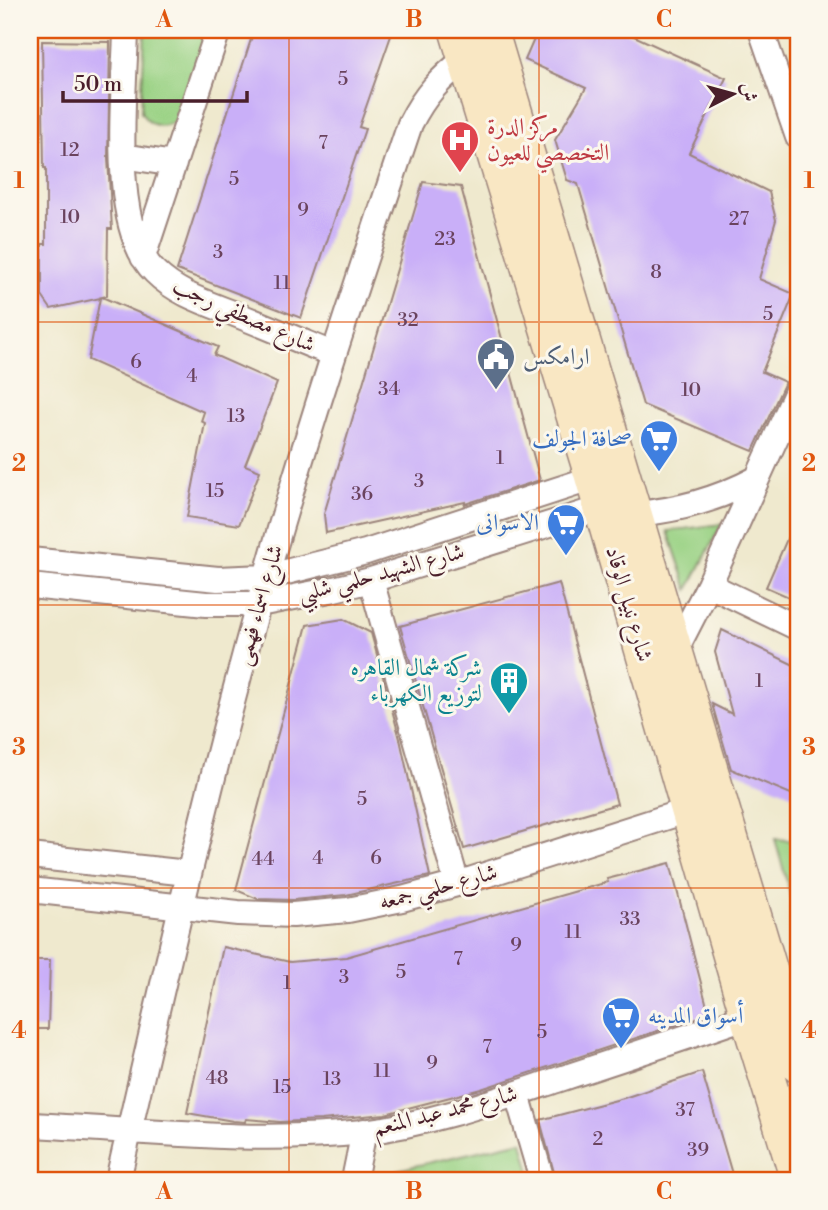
<svg xmlns="http://www.w3.org/2000/svg" width="828" height="1210" font-family="'Libre Bodoni',Amiri,serif">
	<style>
		.green { fill: #9ad284; stroke: #727858; stroke-width: 2 }
		.building { fill: #c9aff8 }
		.lines { fill: none; stroke-linecap: round; stroke-linejoin: round }
		.street-casing { stroke: #9c847c; stroke-width: 28 }
		.secondary-casing { stroke: #9c847c; stroke-width: 38 }
		.street { stroke: #fff; stroke-width: 24 }
		.secondary { stroke: #f9e7c3; stroke-width: 35 }
		.grid { fill: none; stroke: #e0560e; stroke-width: 2; stroke-opacity: 0.55 }
		.labels { text-anchor: middle; dominant-baseline: central; stroke-width: 6; stroke-linejoin: round; paint-order: stroke }
		.number-label { font-size: 19px; fill: #6a435e }
		.health-label { font-size: 23px; fill: #be3a42; stroke: #fbf7ec; text-anchor: start }
		.street-label { font-size: 23px; fill: #4a1f2b; stroke: #fbf7ec }
		.service-label { font-size: 23px; fill: #4e5e75; stroke: #fbf7ec; text-anchor: start }
		.shop-label { font-size: 23px; fill: #366cbe; stroke: #fbf7ec; text-anchor: end }
		.culture-label { font-size: 23px; fill: #0d838f; stroke: #fbf7ec; text-anchor: end }
		.neatline { fill: none; stroke: #e0560e; stroke-width: 2.5 }
		.grid-label { font-size: 23px; text-anchor: middle; font-weight: bold; fill: #e0560e }
	</style>
	<rect width="100%" height="100%" fill="#fbf7ec"/>
	<filter id="ink" filterUnits="userSpaceOnUse"><feTurbulence type="fractalNoise" baseFrequency=".0143" numOctaves="2"/><feDisplacementMap in="SourceGraphic" scale="14" xChannelSelector="R" yChannelSelector="G"/><feConvolveMatrix kernelMatrix="1 2 1 2 8 2 1 2 1" color-interpolation-filters="sRGB"/></filter>
	<filter id="wash" filterUnits="userSpaceOnUse"><feTurbulence type="fractalNoise" baseFrequency=".00686" numOctaves="4" result="noise"/><feDisplacementMap in="SourceGraphic" scale="28" xChannelSelector="R" yChannelSelector="G"/><feGaussianBlur stdDeviation="1.57" result="paint"/><feColorMatrix in="noise" values="0 0 0 0 0 0 0 0 0 0 0 0 0 0 0 0 0 1.4 0 .05"/><feComposite in="paint" operator="in"/></filter>
	<g filter="url(#wash)">
		<rect width="100%" height="100%" fill="#efe9ce"/>
		<!-- green -->
		<path class="green" d="M 145,30 L 212,30 L 179,118 C 165,130 150,128 141,112 Z
			M 722,524 L 688,590 L 668,531 Z
			M 775,839 L 798,841 L 798,922 Z
			M 522,1141 L 532,1180 L 395,1180 L 397,1170 Z"/>
		<g id="blocks">
			<!-- building -->
			<path class="building" d="M 254,30 L 393,30 L 359,127 L 365,129 L 301,318 L 177,270 Z
				M 538,30 L 621,30 L 726,78 L 689,153 L 769,192 L 776,220 L 759,279 L 794,294 L 762,372 L 785,382 L 753,451 L 643,405 L 578,184 L 567,180 L 555,140 L 586,88 L 525,60 Z
				M 42,41 L 110,42 L 108,158 L 112,229 L 108,229 L 107,296 L 102,297 L 218,347 L 214,355 L 277,383 L 245,465 L 260,471 L 239,525 L 187,517 L 205,423 L 201,421 L 204,412 L 88,360 L 100,298 L 51,309 L 42,296 L 42,244 L 46,244 L 46,168 L 44,168 Z
				M 423,182 L 461,187 L 540,480 L 465,504 L 465,502 L 326,533 L 324,514 Z
				M 798,514 L 798,601 L 766,587 Z
				M 559,583 L 617,804 L 464,849 L 400,626 Z
				M 343,619 L 371,633 L 400,739 L 430,876 L 346,895 L 293,900 L 258,899 L 236,890 L 307,625 Z
				M 722,630 L 798,667 L 798,797 L 731,769 L 712,704 L 732,714 L 715,652 Z
				M 670,863 L 709,1014 L 481,1089 L 385,1114 L 321,1120 L 280,1122 L 246,1119 L 245,1122 L 233,1121 L 187,1113 L 223,947 L 290,962 L 346,957 L 608,882 L 607,879 Z
				M 30,960 L 50,960 L 48,1029 L 30,1029 Z
				M 702,1072 L 732,1174 L 709,1180 L 556,1180 L 540,1120 L 624,1098 Z"/>
		</g>
	</g>
	<g filter="url(#ink)">
		<use href="#blocks" fill-opacity="0" stroke="#9c847c" stroke-width="2"/>
		<g class="lines">
			<defs>
				<path id="street" d="M 126,30 C 125,92 108,227 155,272 C 177,294 207,303 235,314 C 268,327 300,341 333,354
					M 761,30 L 798,137
					M 123,156 L 174,164
					M 143,257 L 218,30
					M 633,514 C 678,511 716,500 756,479
					M 30,560 L 218,579 L 266,577 L 366,552 L 593,478
					M 371,580 L 457,884
					M 709,585 L 798,628
					M 30,586 L 206,604 L 259,604 L 330,590 L 371,580 L 601,508
					M 674,653 L 709,585 L 798,389
					M 30,856 L 188,873
					M 30,890 L 238,913 L 293,915 L 348,910 L 402,899 L 457,884 L 689,810
					M 517,1094 L 542,1180
					M 30,1125 C 140,1130 253,1144 363,1132 C 430,1124 494,1101 557,1080 C 621,1059 685,1038 748,1016
					M 118,1180 C 162,987 206,794 259,602 C 304,441 357,282 410,124 C 425,94 440,79 466,58
					M 354,1180 L 364,1131"/>
				<path id="secondary" d="M 457,30 L 593,478 L 748,1016 L 798,1179
					M 490,30 L 798,1065"/>
			</defs>
			<!-- street casing -->
			<use href="#street" class="street-casing"/>
			<!-- secondary casing -->
			<use href="#secondary" class="secondary-casing"/>
			<!-- street -->
			<use href="#street" class="street"/>
			<!-- secondary -->
			<use href="#secondary" class="secondary"/>
		</g>
	</g>
	<!-- grid -->
	<path class="grid" d="M 289,30 L 289,1180M 539,30 L 539,1180M 30,322 L 798,322M 30,605 L 798,605M 30,888 L 798,888"/>
	<!-- icons -->
	<defs>
		<symbol id="hospital-pin" viewBox="-11 -11 22 30"><path d="M0 17L-7.5 6A9.5 9.5 0 1 1 7.5 6Z" fill="#e0444e" stroke="#fbf7ec"/><path d="M-5-5h3v3.5h4V-5h3V5h-3V1.5h-4V5h-3Z" fill="#fff"/></symbol>
		<symbol id="civic-pin" viewBox="-11 -11 22 30"><path d="M0 17L-7.5 6A9.5 9.5 0 1 1 7.5 6Z" fill="#5c6f8a" stroke="#fbf7ec"/><path d="M-.6-6.5H3V-4.5H.6V-3L4-1V1h2V6H-6V1h2V-1L-.6-3ZM-1.2 2.5V6h2.4V2.5Z" fill="#fff"/></symbol>
		<symbol id="supermarket-pin" viewBox="-11 -11 22 30"><path d="M0 17L-7.5 6A9.5 9.5 0 1 1 7.5 6Z" fill="#3f7fe0" stroke="#fbf7ec"/><path d="M-6-5.5h2.5l.6 2H6L4.5 2H-2.5L-4.4-4H-6ZM-1.5 3.2a1.3 1.3 0 1 0 .1 0ZM3 3.2a1.3 1.3 0 1 0 .1 0Z" fill="#fff"/></symbol>
		<symbol id="building-pin" viewBox="-11 -11 22 30"><path d="M0 17L-7.5 6A9.5 9.5 0 1 1 7.5 6Z" fill="#0f9aa8" stroke="#fbf7ec"/><path d="M-4-6H4V6H1V3H-1V6H-4ZM-2.5-4.3h1.7v1.8h-1.7ZM.8-4.3h1.7v1.8H.8ZM-2.5-1h1.7V.8h-1.7ZM.8-1h1.7V.8H.8Z" fill="#fff"/></symbol>
	</defs>
	<g fill-rule="evenodd">
		<use href="#hospital-pin" x="438" y="118" width="44" height="60"/>
		<use href="#civic-pin" x="474" y="335" width="44" height="60"/>
		<use href="#supermarket-pin" x="637" y="417" width="44" height="60"/>
		<use href="#supermarket-pin" x="544" y="501" width="44" height="60"/>
		<use href="#building-pin" x="487" y="659" width="44" height="60"/>
		<use href="#supermarket-pin" x="599" y="994" width="44" height="60"/>
	</g>
	<g class="labels">
		<!-- number labels -->
		<g class="number-label">
			<text x="343" y="79">5</text>
			<text x="323" y="143">7</text>
			<text x="70" y="150">12</text>
			<text x="234" y="179">5</text>
			<text x="303" y="210">9</text>
			<text x="70" y="217">10</text>
			<text x="739" y="219">27</text>
			<text x="445" y="239">23</text>
			<text x="218" y="252">3</text>
			<text x="656" y="272">8</text>
			<text x="282" y="283">11</text>
			<text x="768" y="314">5</text>
			<text x="408" y="320">32</text>
			<text x="136" y="362">6</text>
			<text x="192" y="376">4</text>
			<text x="389" y="389">34</text>
			<text x="691" y="390">10</text>
			<text x="236" y="416">13</text>
			<text x="500" y="458">1</text>
			<text x="419" y="481">3</text>
			<text x="215" y="491">15</text>
			<text x="362" y="494">36</text>
			<text x="759" y="681">1</text>
			<text x="362" y="799">5</text>
			<text x="318" y="858">4</text>
			<text x="376" y="858">6</text>
			<text x="263" y="859">44</text>
			<text x="630" y="919">33</text>
			<text x="573" y="932">11</text>
			<text x="516" y="945">9</text>
			<text x="458" y="959">7</text>
			<text x="401" y="972">5</text>
			<text x="344" y="977">3</text>
			<text x="287" y="983">1</text>
			<text x="542" y="1032">5</text>
			<text x="487" y="1047">7</text>
			<text x="432" y="1063">9</text>
			<text x="382" y="1071">11</text>
			<text x="217" y="1078">48</text>
			<text x="332" y="1079">13</text>
			<text x="282" y="1087">15</text>
			<text x="685" y="1110">37</text>
			<text x="598" y="1139">2</text>
			<text x="698" y="1150">39</text>
		</g>
		<!-- health labels -->
		<g class="health-label">
			<text x="487" y="127">مركز الدرة<tspan x="487" dy="26">التخصصي للعيون</tspan></text>
		</g>
		<!-- street labels -->
		<g class="street-label">
			<text transform="translate(244 315) rotate(24)">شارع مصطفي رجب</text>
			<text transform="translate(381 573) rotate(-15)">شارع الشهيد حلمي شلبي</text>
			<text transform="translate(629 604) rotate(74)">شارع نبيل الوقاد</text>
			<text transform="translate(259 605) rotate(-74)">شارع اسماء فهمى</text>
			<text transform="translate(438 887) rotate(-15)">شارع حلمي جمعه</text>
			<text transform="translate(445 1111) rotate(-14)">شارع محمد عبد المنعم</text>
		</g>
		<!-- service labels -->
		<g class="service-label">
			<text x="523" y="357">ارامكس</text>
		</g>
		<!-- shop labels -->
		<g class="shop-label">
			<text x="632" y="439">صحافة الجولف</text>
			<text x="539" y="523">الاسوانى</text>
			<text x="648" y="1016" text-anchor="start">أسواق المدينه</text>
		</g>
		<!-- culture labels -->
		<g class="culture-label">
			<text x="482" y="668">شركة شمال القاهره<tspan x="482" dy="26">لتوزيع الكهرباء</tspan></text>
		</g>
	</g>
	<!-- margin -->
	<rect width="828" height="1210" fill="none" stroke="#fbf7ec" stroke-width="77"/>
	<!-- north arrow -->
	<g transform="translate(733 94) rotate(84)" stroke="#fbf7ec" stroke-width="5" paint-order="stroke">
	<path d="M0-5L12 26L0 18L-12 26Z" fill="#4a1f2b"/>
	<text y="-10" font-size="19" font-weight="bold" text-anchor="middle" fill="#4a1f2b">ش</text>
	</g>
	<!-- scale -->
	<path d="M63 91v10h184v-10" fill="none" stroke="#4a1f2b" stroke-width="3.5"/>
	<text x="74" y="91" font-size="21" fill="#4a1f2b" stroke="#fbf7ec" stroke-width="5" paint-order="stroke">50 m</text>
	<rect x="38" y="38" width="752" height="1134" class="neatline"/>
	<g class="grid-label">
		<text x="164" y="27">A</text>
		<text x="414" y="27">B</text>
		<text x="664" y="27">C</text>
		<text x="19" y="188">1</text>
		<text x="809" y="188">1</text>
		<text x="19" y="471">2</text>
		<text x="809" y="471">2</text>
		<text x="19" y="755">3</text>
		<text x="809" y="755">3</text>
		<text x="19" y="1038">4</text>
		<text x="809" y="1038">4</text>
		<text x="164" y="1199">A</text>
		<text x="414" y="1199">B</text>
		<text x="664" y="1199">C</text>
	</g>
</svg>
